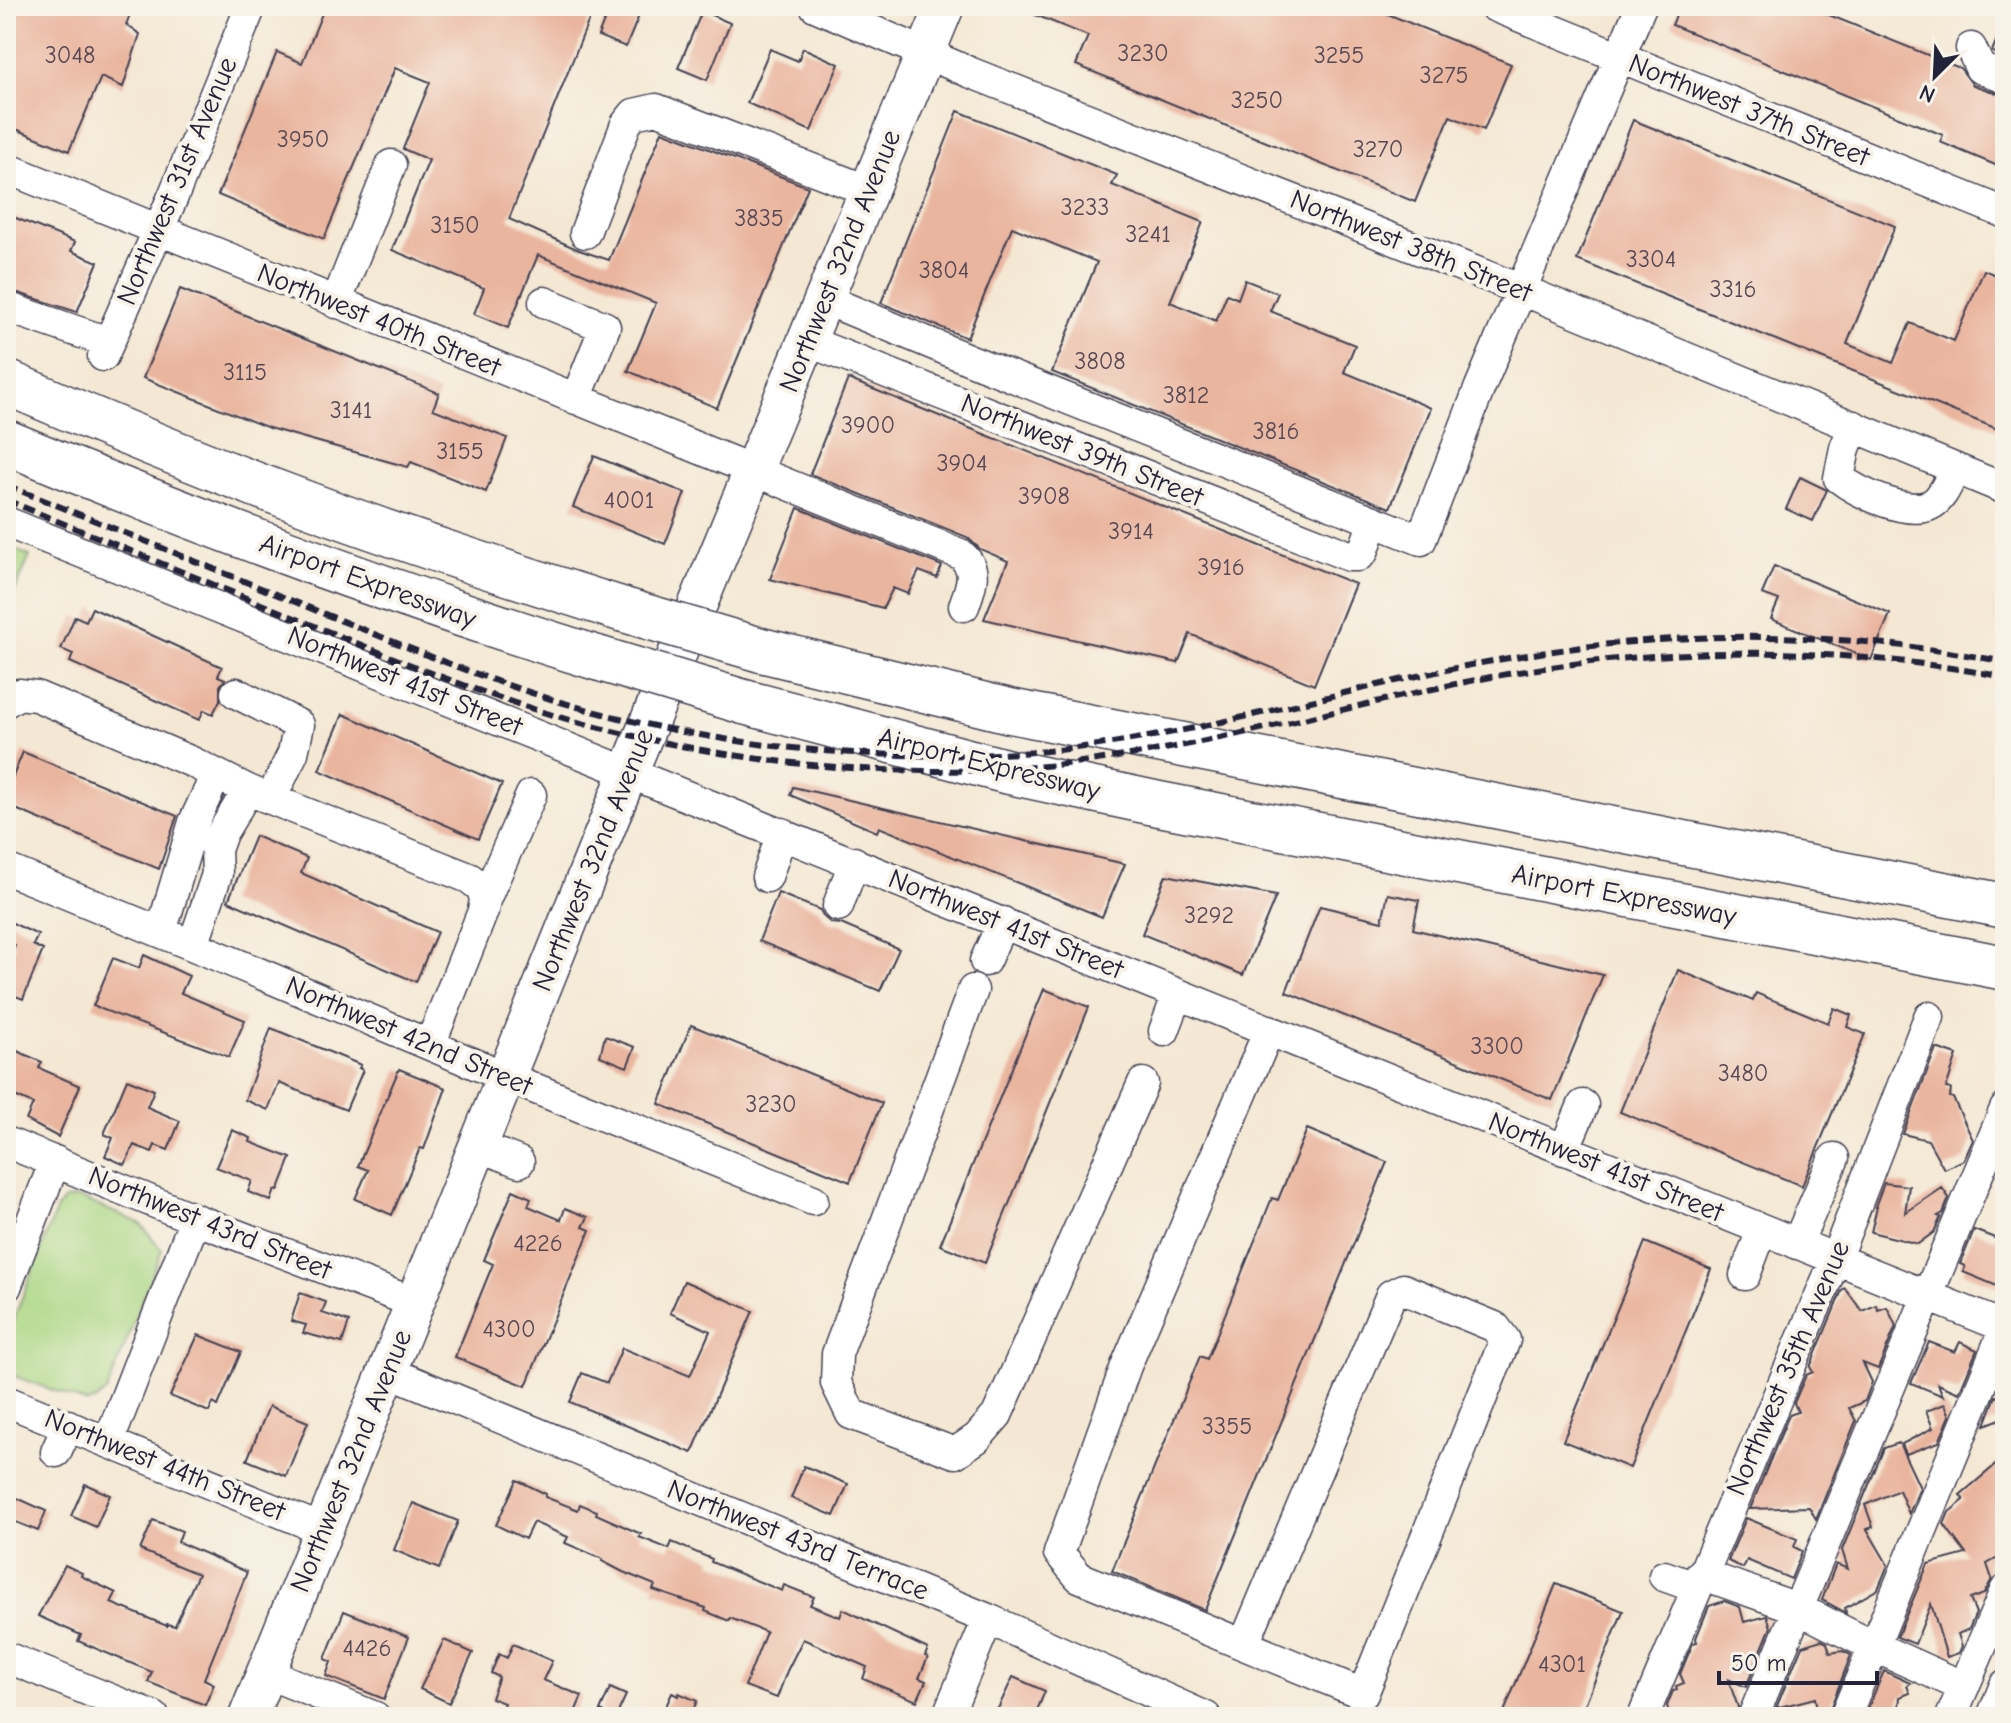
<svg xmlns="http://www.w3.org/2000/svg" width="2011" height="1723" font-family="'Comic Neue',sans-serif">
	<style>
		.green { fill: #aad784; stroke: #667c60; stroke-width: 2 }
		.building { fill: #eab59f }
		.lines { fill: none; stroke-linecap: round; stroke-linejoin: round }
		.minor-casing { stroke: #424052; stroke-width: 33 }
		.major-casing { stroke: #424052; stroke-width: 41 }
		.highway-casing { stroke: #424052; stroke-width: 47 }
		.minor { stroke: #fff; stroke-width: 30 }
		.major { stroke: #fff; stroke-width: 38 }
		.highway { stroke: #fff; stroke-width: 44 }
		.rail { stroke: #22223b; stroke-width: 6; stroke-dasharray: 12 6; stroke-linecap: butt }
		.highway-bridge-casing { stroke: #424052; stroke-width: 47; stroke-linecap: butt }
		.highway-bridge { stroke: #fff; stroke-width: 44 }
		.labels { text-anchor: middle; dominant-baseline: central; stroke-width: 8; stroke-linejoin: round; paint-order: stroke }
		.number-label { font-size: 24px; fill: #544754 }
		.street-label { font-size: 28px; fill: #22223b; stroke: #f7f3e8 }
	</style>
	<rect width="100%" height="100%" fill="#f7f3e8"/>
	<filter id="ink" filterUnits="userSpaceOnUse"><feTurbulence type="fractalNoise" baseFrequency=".0125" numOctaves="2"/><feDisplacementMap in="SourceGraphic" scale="16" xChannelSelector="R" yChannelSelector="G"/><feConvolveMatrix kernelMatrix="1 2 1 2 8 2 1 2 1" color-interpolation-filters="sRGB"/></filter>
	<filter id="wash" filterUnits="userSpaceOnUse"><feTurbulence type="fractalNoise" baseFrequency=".006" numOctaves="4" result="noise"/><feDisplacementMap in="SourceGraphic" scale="32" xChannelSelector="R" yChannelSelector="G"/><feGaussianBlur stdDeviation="1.8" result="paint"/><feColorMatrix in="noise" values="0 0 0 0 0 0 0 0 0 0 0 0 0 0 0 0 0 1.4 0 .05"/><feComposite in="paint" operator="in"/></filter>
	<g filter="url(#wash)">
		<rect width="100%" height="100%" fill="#f4e8d4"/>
		<!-- green -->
		<path class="green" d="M 6,546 L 30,556 L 6,612 Z
			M 80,1198 L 140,1223 L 162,1250 L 107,1391 L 96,1400 L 87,1403 L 11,1375 L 6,1369 L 6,1339 L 57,1208 L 65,1200 Z"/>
		<g id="blocks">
			<!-- building -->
			<path class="building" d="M 6,6 L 133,6 L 126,25 L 140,34 L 123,87 L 101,77 L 69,151 L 6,125 Z
				M 325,6 L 564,6 L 590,17 L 509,219 L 579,250 L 609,260 L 662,131 L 808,187 L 717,408 L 628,371 L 656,303 L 538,255 L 508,328 L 474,314 L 484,288 L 392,250 L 429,160 L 403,149 L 430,82 L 395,68 L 324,239 L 218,195 L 277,52 L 302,63 Z
				M 610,6 L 643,6 L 626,47 L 598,36 Z
				M 1013,6 L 1368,6 L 1511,64 L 1484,130 L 1450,116 L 1415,202 L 1076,65 L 1088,36 Z
				M 1680,6 L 1807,6 L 1960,68 L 1973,85 L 2005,96 L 2005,169 L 1940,142 L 1943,135 L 1672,25 Z
				M 702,11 L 730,23 L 707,80 L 678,68 Z
				M 2005,21 L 2005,59 L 1992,51 Z
				M 803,48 L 839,64 L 811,131 L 747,103 L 770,49 L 798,61 Z
				M 958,111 L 1117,175 L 1112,185 L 1203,222 L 1170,302 L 1216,321 L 1227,294 L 1238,299 L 1245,280 L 1278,293 L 1270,311 L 1355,345 L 1344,372 L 1431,408 L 1390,508 L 1052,372 L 1097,262 L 1012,227 L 967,338 L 881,303 Z
				M 1633,120 L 1895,226 L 1847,344 L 1893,363 L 1910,323 L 1954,341 L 1984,270 L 2005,279 L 2005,337 L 1996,358 L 2005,361 L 2005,432 L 1577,260 Z
				M 6,214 L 75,242 L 71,251 L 98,262 L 77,312 L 6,289 Z
				M 180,289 L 439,393 L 433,409 L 507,438 L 486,492 L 411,462 L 408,467 L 269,428 L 143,378 Z
				M 848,379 L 1355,584 L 1314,685 L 1190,634 L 1178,663 L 984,619 L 1008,561 L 980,549 L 967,537 L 810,474 Z
				M 594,456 L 685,493 L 665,544 L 573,507 Z
				M 1800,477 L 1827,490 L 1813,521 L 1786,509 Z
				M 798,508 L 942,566 L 937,578 L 919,571 L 908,594 L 893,588 L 883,608 L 770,579 Z
				M 1774,566 L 1890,614 L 1871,660 L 1771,619 L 1779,600 L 1762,594 Z
				M 92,608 L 222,667 L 218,676 L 225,679 L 220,686 L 220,700 L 213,714 L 204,710 L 199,720 L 70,662 L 73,654 L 61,649 L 75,616 L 86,621 Z
				M 343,714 L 502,784 L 478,839 L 319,770 Z
				M 23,752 L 177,816 L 159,869 L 6,805 L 6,793 Z
				M 793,787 L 1125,864 L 1102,917 L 879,827 L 877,832 L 790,795 Z
				M 255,836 L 307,858 L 301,873 L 437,932 L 416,982 L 228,901 Z
				M 1166,875 L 1276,896 L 1243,975 L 1142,934 Z
				M 778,893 L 820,910 L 824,917 L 831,923 L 841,924 L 899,949 L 880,991 L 759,941 Z
				M 1388,894 L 1419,900 L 1413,929 L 1603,975 L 1552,1100 L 1286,992 L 1320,906 L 1382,921 Z
				M 6,920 L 38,935 L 33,945 L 43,950 L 23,999 L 6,992 L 6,967 L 15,945 L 6,941 Z
				M 144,955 L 189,976 L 181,993 L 245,1020 L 229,1057 L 93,1006 L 113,958 L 139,968 Z
				M 1678,970 L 1753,1001 L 1756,993 L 1828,1023 L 1834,1008 L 1851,1015 L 1847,1027 L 1865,1034 L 1802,1186 L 1620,1112 Z
				M 1044,989 L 1089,1007 L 985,1263 L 940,1245 Z
				M 691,1025 L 882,1103 L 850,1182 L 659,1104 Z
				M 271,1028 L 361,1065 L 359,1068 L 363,1070 L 346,1110 L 279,1083 L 268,1110 L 245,1100 Z
				M 605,1036 L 635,1047 L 627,1067 L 600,1056 Z
				M 6,1046 L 42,1062 L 39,1068 L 80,1086 L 58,1137 L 26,1120 L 33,1104 L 6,1092 Z
				M 1936,1048 L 1957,1055 L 1946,1088 L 1951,1089 L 1950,1097 L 1953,1098 L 1973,1140 L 1964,1160 L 1944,1169 L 1928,1140 L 1903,1134 Z
				M 399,1069 L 446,1088 L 424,1149 L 420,1148 L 392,1215 L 355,1199 L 368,1170 L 358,1166 Z
				M 127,1079 L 154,1090 L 147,1107 L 180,1121 L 168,1150 L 155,1145 L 152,1152 L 134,1145 L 125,1165 L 105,1156 L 113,1138 L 104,1134 Z
				M 1307,1129 L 1387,1162 L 1205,1610 L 1112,1571 L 1200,1356 L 1207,1359 L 1272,1198 L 1278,1200 Z
				M 232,1130 L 251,1138 L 250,1142 L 291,1158 L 278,1191 L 275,1190 L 271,1201 L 248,1192 L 252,1181 L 216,1167 Z
				M 1884,1183 L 1909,1186 L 1905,1213 L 1942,1188 L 1949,1198 L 1943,1213 L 1938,1216 L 1941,1217 L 1934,1232 L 1918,1244 L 1871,1232 L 1877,1207 L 1875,1207 Z
				M 513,1190 L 531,1198 L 528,1206 L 561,1220 L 565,1208 L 588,1217 L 583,1227 L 590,1230 L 526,1386 L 455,1357 L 493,1264 L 484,1260 Z
				M 1974,1230 L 2005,1242 L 2005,1271 L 1997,1286 L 1963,1272 L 1965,1266 L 1960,1264 Z
				M 1645,1242 L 1711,1269 L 1630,1468 L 1563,1441 Z
				M 684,1281 L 753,1311 L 692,1453 L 570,1402 L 582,1373 L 607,1383 L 622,1348 L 690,1376 L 710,1331 L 670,1313 Z
				M 1845,1288 L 1862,1311 L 1876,1305 L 1878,1310 L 1887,1307 L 1896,1326 L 1878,1369 L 1863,1363 L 1872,1382 L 1865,1401 L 1849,1408 L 1856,1421 L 1816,1519 L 1809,1507 L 1750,1509 L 1789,1415 L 1798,1412 L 1794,1403 L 1806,1375 L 1813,1372 L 1810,1367 L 1842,1290 Z
				M 300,1293 L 326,1302 L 322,1313 L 349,1322 L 342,1343 L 303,1333 L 306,1325 L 291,1321 Z
				M 198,1335 L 241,1352 L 218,1406 L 213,1403 L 209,1412 L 170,1396 Z
				M 1929,1342 L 1955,1352 L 1960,1342 L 1977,1350 L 1959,1393 L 1938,1384 L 1943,1396 L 1911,1383 Z
				M 1996,1396 L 2005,1400 L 2005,1413 L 2003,1418 L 1985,1425 Z
				M 1945,1404 L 1950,1416 L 1939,1442 L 1906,1454 L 1902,1444 L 1933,1428 L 1926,1411 Z
				M 269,1406 L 308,1422 L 286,1476 L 247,1460 Z
				M 1899,1443 L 1920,1488 L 1909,1514 L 1899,1490 L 1865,1505 L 1873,1527 L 1867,1529 L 1888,1565 L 1878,1589 L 1845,1608 L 1846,1613 L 1822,1600 L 1836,1564 L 1848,1569 L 1842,1550 L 1884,1448 Z
				M 2005,1457 L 2005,1554 L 1987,1564 L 1992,1579 L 1984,1594 L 1970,1599 L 1976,1613 L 1969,1629 L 1958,1634 L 1962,1646 L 1959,1653 L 1947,1657 L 1931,1604 L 1915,1644 L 1897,1637 L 1928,1564 L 1966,1554 L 1944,1524 L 1949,1512 L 1964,1500 L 1960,1495 Z
				M 804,1466 L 848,1484 L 834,1516 L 791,1498 Z
				M 517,1480 L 546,1494 L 545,1497 L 578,1510 L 580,1504 L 597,1511 L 596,1514 L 641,1534 L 639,1537 L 669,1549 L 672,1542 L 712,1559 L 711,1562 L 782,1591 L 784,1585 L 814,1597 L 810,1605 L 840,1617 L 843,1609 L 928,1649 L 925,1656 L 928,1657 L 919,1678 L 926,1681 L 917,1701 L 863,1679 L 867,1667 L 803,1639 L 787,1671 L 777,1698 L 745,1686 L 766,1632 L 730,1618 L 729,1621 L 705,1611 L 706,1608 L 653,1590 L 655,1585 L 623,1572 L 602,1561 L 603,1559 L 565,1543 L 568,1537 L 533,1522 L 525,1539 L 496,1525 Z
				M 85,1484 L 110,1495 L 96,1527 L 71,1516 Z
				M 6,1493 L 46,1511 L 38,1531 L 6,1518 Z
				M 413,1503 L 458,1521 L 439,1569 L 394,1550 Z
				M 1746,1518 L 1797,1539 L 1794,1547 L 1802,1551 L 1791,1579 L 1747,1560 L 1743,1568 L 1728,1561 Z
				M 153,1520 L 182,1531 L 178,1542 L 247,1572 L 204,1679 L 214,1684 L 205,1705 L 148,1682 L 152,1672 L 78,1641 L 81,1635 L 38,1616 L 65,1565 L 82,1573 L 81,1576 L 116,1593 L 111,1603 L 167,1626 L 167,1624 L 175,1626 L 198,1574 L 140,1550 Z
				M 1556,1584 L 1623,1611 L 1580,1717 L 1502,1717 Z
				M 1724,1601 L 1740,1607 L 1744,1622 L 1767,1616 L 1771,1627 L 1746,1687 L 1728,1679 L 1738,1707 L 1735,1717 L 1671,1717 L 1667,1706 L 1673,1691 L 1677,1690 L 1676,1686 L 1684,1683 L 1680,1674 L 1693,1643 L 1697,1642 L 1696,1638 L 1709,1606 Z
				M 344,1611 L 409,1637 L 384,1699 L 326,1676 L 331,1662 L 325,1659 Z
				M 444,1640 L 473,1653 L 449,1703 L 420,1689 Z
				M 1821,1640 L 1827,1643 L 1830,1653 L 1843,1651 L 1851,1655 L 1828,1714 L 1818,1715 L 1815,1698 L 1776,1708 L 1802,1646 Z
				M 513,1644 L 552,1661 L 543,1680 L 582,1696 L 573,1717 L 523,1717 L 502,1708 L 504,1703 L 491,1698 L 499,1677 L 491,1673 L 499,1654 L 507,1658 Z
				M 1884,1671 L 1910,1683 L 1907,1686 L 1910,1693 L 1900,1697 L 1898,1717 L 1864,1717 Z
				M 1013,1677 L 1045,1691 L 1036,1713 L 1045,1717 L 994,1717 Z
				M 610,1688 L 626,1695 L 616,1717 L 600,1711 Z
				M 672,1693 L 678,1696 L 679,1693 L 697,1701 L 690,1717 L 661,1717 Z"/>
		</g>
	</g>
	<g filter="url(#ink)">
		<use href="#blocks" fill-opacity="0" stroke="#424052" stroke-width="2"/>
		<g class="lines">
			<defs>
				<path id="minor" d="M 815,6 L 969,72 L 1522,290 L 2005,489
					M 1494,6 L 2005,213
					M 1971,48 L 1980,68 L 2005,78
					M 6,168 L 960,554 C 979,569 971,586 964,606
					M 585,233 L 626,124 L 634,114 L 656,109 L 869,191
					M 824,299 L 968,359 L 1421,540 L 1480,387 L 1641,6
					M 544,302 L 605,327 L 576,399
					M 336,303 L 391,165
					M 6,307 L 108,342
					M 807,341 L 1349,556 L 1358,556 L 1363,552 L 1374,521
					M 103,356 L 172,199 L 251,6
					M 1854,426 L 1845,448 L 1839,478 C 1857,492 1907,516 1930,505 C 1943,499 1949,481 1955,469
					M 6,522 L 2005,1327
					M 236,693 L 299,725 L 293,753 L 271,799
					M 6,702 L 19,694 L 36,696 L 192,762 L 248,790 L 469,878 L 482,888 L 485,900 L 483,911 L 430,1045
					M 6,869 L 204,950 L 506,1077 L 813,1200
					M 767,877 L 782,833
					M 485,900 L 531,795
					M 838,906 L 854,862
					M 161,932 L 194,822 L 216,775
					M 193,945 L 217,874 L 216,850 L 222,833 L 248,790
					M 985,961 L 1003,922
					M 973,990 L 837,1354 L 836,1383 L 851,1414 L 955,1453 L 977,1438 L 997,1415 L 1143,1083
					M 1164,1031 L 1178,994
					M 6,1142 L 195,1219 L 415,1303
					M 478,1146 L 519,1162
					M 1564,1150 L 1583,1105
					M 1797,1244 L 1834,1158
					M 1745,1275 L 1762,1230
					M 6,1287 L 55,1161
					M 387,1371 L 988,1619 L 1206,1717
					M 6,1401 L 324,1530
					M 109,1441 L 195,1219
					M 56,1452 L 68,1425
					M 1701,1574 L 1797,1608 L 1873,1646 L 1964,1687
					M 1664,1576 L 1695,1587
					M 1244,1644 L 1391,1295 L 1403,1289 L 1495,1327 L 1505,1340 L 1363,1694 L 1079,1577 L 1059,1553 L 1126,1366 L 1269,1030
					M 6,1657 L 154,1717
					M 266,1673 L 375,1717
					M 947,1717 L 988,1619
					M 1643,1717 L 1835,1260 L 1929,1017
					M 1753,1717 L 2005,1109
					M 1845,1717 L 2005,1328
					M 1951,1717 L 2005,1591
					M 1992,1717 L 2005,1685"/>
				<path id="major" d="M 248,1717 L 629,771 L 945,6"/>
				<path id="highway" d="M 6,382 C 101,423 197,463 294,499 C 403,540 513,575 624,610
					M 6,442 C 200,523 396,596 597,658
					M 761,650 L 1010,711 L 2005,906
					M 744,702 L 1005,771 L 1159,804 L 2005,968"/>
			</defs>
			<!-- minor casing -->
			<use href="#minor" class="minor-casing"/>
			<!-- major casing -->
			<use href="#major" class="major-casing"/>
			<!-- highway casing -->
			<use href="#highway" class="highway-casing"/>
			<!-- minor -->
			<use href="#minor" class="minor"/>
			<!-- major -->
			<use href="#major" class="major"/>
			<!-- highway -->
			<use href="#highway" class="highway"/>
			<!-- rail -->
			<path class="rail" d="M 6,485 C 111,527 217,570 322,613 C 402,645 482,679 564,703 C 717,748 877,763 1035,752 C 1177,741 1312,697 1451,669 C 1639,630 1816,625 2005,662
				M 6,500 C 111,543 217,586 322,629 C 408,664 494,700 585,724 C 722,760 862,777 1004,769 C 1157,761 1302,717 1451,685 C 1638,645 1817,642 2005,677"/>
			<defs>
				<path id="highway-bridge" d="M 624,610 L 761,650
					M 597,658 L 744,702"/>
			</defs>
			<!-- highway-bridge casing -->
			<use href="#highway-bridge" class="highway-bridge-casing"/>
			<!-- highway-bridge -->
			<use href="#highway-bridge" class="highway-bridge"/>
		</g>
	</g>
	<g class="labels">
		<!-- number labels -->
		<g class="number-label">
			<text x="1143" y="53">3230</text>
			<text x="70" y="55">3048</text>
			<text x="1339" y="55">3255</text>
			<text x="1444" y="75">3275</text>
			<text x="1257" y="100">3250</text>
			<text x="303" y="139">3950</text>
			<text x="1378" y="149">3270</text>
			<text x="1085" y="207">3233</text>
			<text x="759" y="218">3835</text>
			<text x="455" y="225">3150</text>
			<text x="1148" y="234">3241</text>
			<text x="1651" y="259">3304</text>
			<text x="944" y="270">3804</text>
			<text x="1733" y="289">3316</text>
			<text x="1100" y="361">3808</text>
			<text x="245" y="372">3115</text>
			<text x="1186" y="395">3812</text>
			<text x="351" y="410">3141</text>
			<text x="868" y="425">3900</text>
			<text x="1276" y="431">3816</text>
			<text x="460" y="451">3155</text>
			<text x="962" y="463">3904</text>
			<text x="1044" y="496">3908</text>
			<text x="629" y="500">4001</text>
			<text x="1131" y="531">3914</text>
			<text x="1221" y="567">3916</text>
			<text x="1209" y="915">3292</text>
			<text x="1497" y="1046">3300</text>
			<text x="1743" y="1073">3480</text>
			<text x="771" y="1104">3230</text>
			<text x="538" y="1243">4226</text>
			<text x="509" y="1329">4300</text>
			<text x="1227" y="1426">3355</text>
			<text x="367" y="1648">4426</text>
			<text x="1562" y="1664">4301</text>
		</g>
		<!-- street labels -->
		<g class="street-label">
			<text transform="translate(1749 110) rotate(22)">Northwest 37th Street</text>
			<text transform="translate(177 181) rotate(-67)">Northwest 31st Avenue</text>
			<text transform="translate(1411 246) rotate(22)">Northwest 38th Street</text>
			<text transform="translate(840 261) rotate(-68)">Northwest 32nd Avenue</text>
			<text transform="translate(379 320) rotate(22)">Northwest 40th Street</text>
			<text transform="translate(1082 450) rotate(22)">Northwest 39th Street</text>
			<text transform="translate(368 581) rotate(20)">Airport Expressway</text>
			<text transform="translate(405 681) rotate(22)">Northwest 41st Street</text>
			<text transform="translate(989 764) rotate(14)">Airport Expressway</text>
			<text transform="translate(593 860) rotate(-68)">Northwest 32nd Avenue</text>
			<text transform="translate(1624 895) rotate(11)">Airport Expressway</text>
			<text transform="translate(1006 924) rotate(22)">Northwest 41st Street</text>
			<text transform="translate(409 1036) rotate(23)">Northwest 42nd Street</text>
			<text transform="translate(1606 1167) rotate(22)">Northwest 41st Street</text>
			<text transform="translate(210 1223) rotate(22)">Northwest 43rd Street</text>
			<text transform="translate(1788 1368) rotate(-67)">Northwest 35th Avenue</text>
			<text transform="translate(351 1461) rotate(-68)">Northwest 32nd Avenue</text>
			<text transform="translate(165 1465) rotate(22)">Northwest 44th Street</text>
			<text transform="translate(798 1540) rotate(22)">Northwest 43rd Terrace</text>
		</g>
	</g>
	<!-- margin -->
	<rect width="2011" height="1723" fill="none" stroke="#f7f3e8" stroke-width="32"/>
	<!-- north arrow -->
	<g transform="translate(1935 76) rotate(204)" stroke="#f7f3e8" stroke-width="6" paint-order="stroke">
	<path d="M0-6L14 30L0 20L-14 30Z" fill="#22223b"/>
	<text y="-12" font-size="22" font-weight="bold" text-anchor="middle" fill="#22223b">N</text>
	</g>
	<!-- scale -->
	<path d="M1719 1671v12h158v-12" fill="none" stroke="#22223b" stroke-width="4"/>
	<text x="1731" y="1671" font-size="24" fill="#22223b" stroke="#f7f3e8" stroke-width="6" paint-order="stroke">50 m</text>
</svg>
